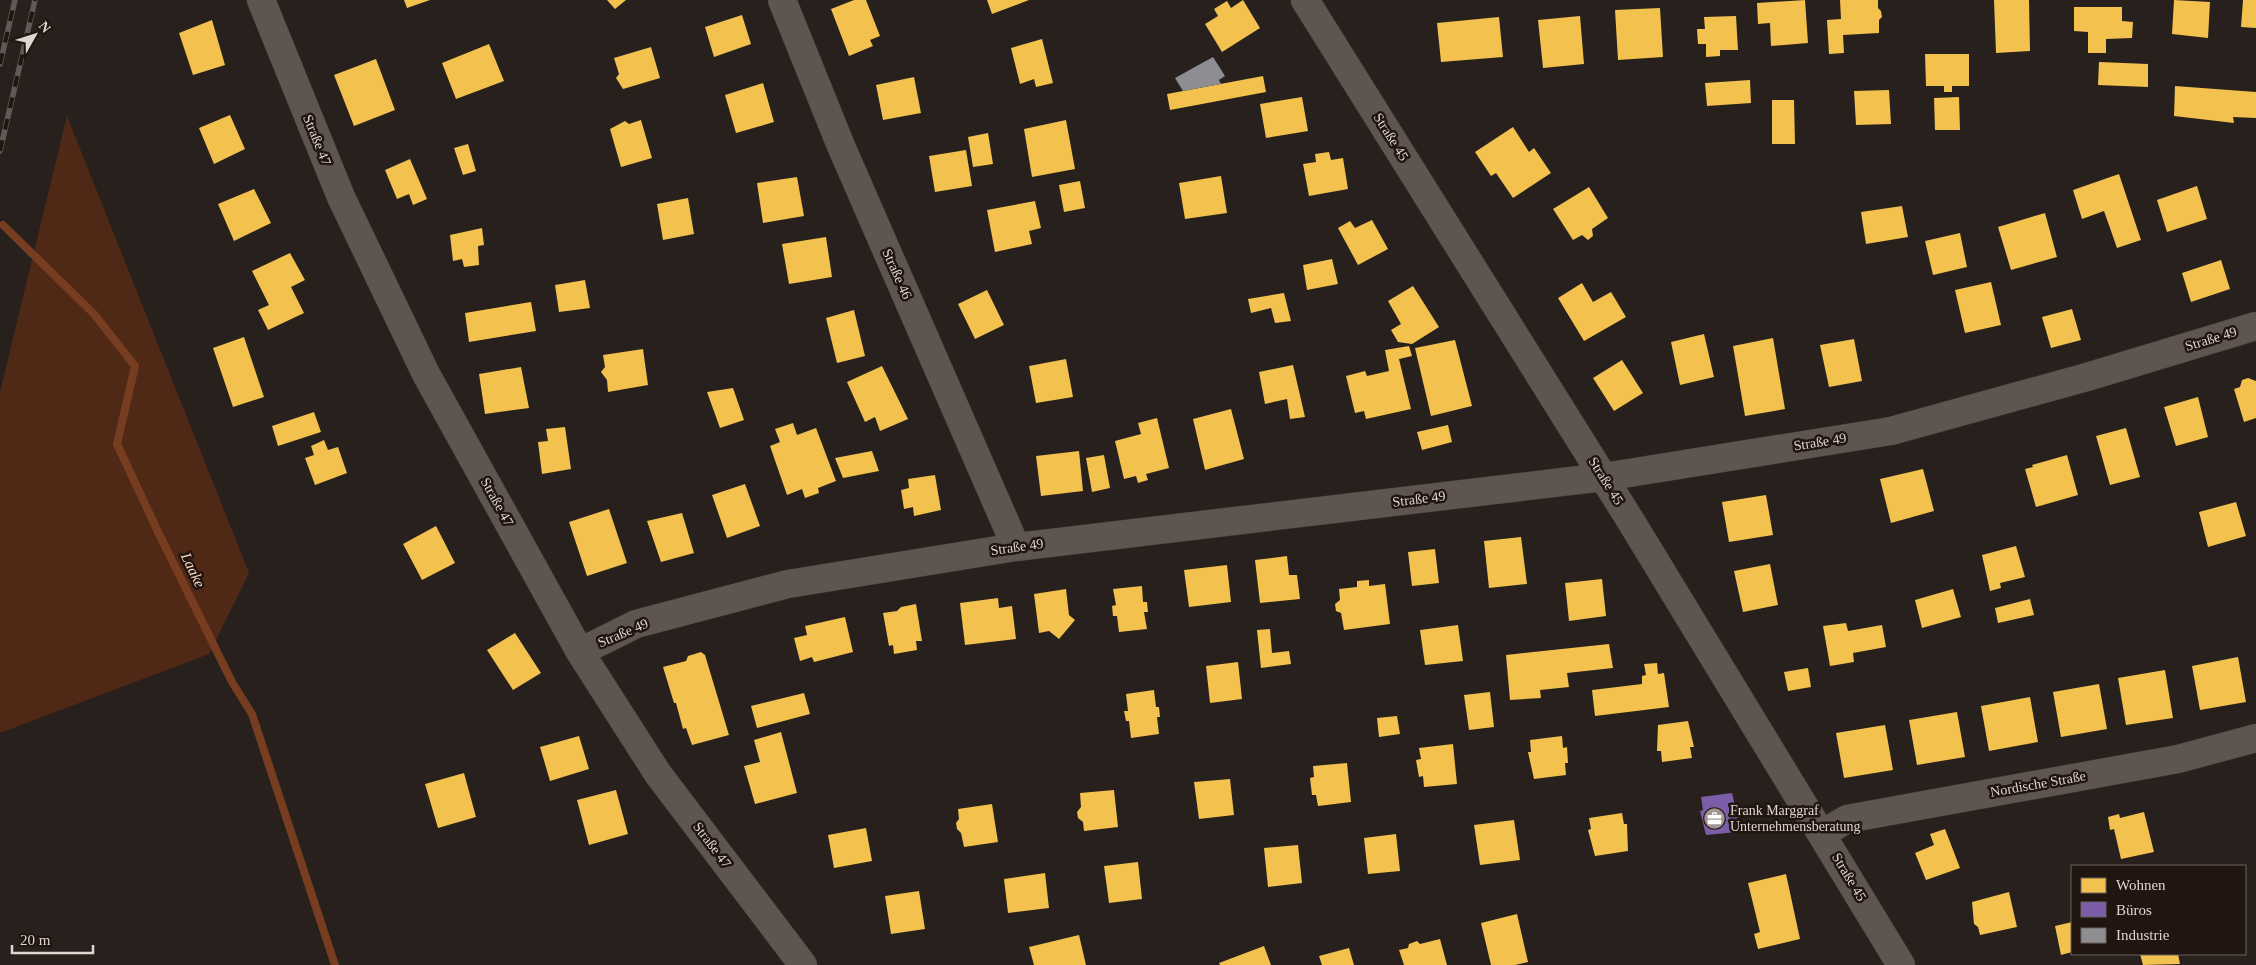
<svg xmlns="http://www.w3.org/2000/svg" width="2256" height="965" font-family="Georgia,serif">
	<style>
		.green { fill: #502916 }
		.homes { fill: #f2c14e }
		.offices { fill: #7b5ea7 }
		.industry { fill: #8d8d92 }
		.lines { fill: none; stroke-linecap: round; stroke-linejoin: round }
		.stream { stroke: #763d21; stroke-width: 8 }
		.minor-casing { stroke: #403a37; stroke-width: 29 }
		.minor { stroke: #5e5550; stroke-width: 28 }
		.rail-casing { stroke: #615956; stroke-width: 5.5 }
		.rail { stroke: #211510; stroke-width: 4; stroke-dasharray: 11; stroke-linecap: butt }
		.labels { text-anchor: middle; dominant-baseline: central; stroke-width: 5; stroke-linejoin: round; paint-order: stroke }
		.street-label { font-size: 14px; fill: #dfd6d2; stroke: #211510 }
		.poi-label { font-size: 14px; fill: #dfd6d2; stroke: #211510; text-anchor: start }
		.water-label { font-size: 15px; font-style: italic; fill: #fed6c4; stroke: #211510 }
	</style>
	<rect width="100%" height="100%" fill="#27201d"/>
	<!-- green -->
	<path class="green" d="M 67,116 L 249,573 L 209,654 L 0,733 L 0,392 Z"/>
	<!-- homes -->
	<path class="homes" d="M 404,0 L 430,0 L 407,8 Z
		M 607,0 L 626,0 L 615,9 Z
		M 854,0 L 866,0 L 880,36 L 870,40 L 873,46 L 849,56 L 831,9 Z
		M 987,0 L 1029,0 L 992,14 Z
		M 1243,0 L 1260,28 L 1222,52 L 1205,24 L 1218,16 L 1214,9 L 1227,1 L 1231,8 Z
		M 1805,0 L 1808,43 L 1771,46 L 1770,23 L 1758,24 L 1757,3 Z
		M 1840,0 L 1878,0 L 1878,8 L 1881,11 L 1882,17 L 1879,20 L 1879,33 L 1843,35 L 1844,53 L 1829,54 L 1827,20 L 1841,19 Z
		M 1994,0 L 2029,0 L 2030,51 L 1996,53 Z
		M 2174,0 L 2210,2 L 2208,38 L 2172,34 Z
		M 2243,0 L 2256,0 L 2256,28 L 2241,27 Z
		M 2074,7 L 2122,7 L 2122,21 L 2133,22 L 2132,38 L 2106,39 L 2106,53 L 2088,53 L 2088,32 L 2074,31 Z
		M 1660,8 L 1663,57 L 1618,60 L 1615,10 Z
		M 742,15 L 751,44 L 714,57 L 705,27 Z
		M 1580,16 L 1584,64 L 1543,68 L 1538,20 Z
		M 1736,16 L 1738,50 L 1720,50 L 1720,56 L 1706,57 L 1706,44 L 1698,44 L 1697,29 L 1705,29 L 1704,17 Z
		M 1499,17 L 1503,57 L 1441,62 L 1437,23 Z
		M 212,20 L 225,65 L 193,75 L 179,33 Z
		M 1042,39 L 1053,83 L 1036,87 L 1034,79 L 1020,84 L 1011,48 Z
		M 489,44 L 504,81 L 456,99 L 442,63 Z
		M 651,47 L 660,78 L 623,89 L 616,78 L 619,74 L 614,58 Z
		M 1925,54 L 1969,54 L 1969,86 L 1952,86 L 1952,92 L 1944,92 L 1944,86 L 1926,86 Z
		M 376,59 L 395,110 L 354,126 L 334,75 Z
		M 2099,62 L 2148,64 L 2148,87 L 2098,85 Z
		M 1263,76 L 1266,92 L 1170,110 L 1167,94 Z
		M 914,77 L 921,113 L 883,120 L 876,85 Z
		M 1750,80 L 1751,103 L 1707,106 L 1705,83 Z
		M 763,83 L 774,122 L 736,133 L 725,95 Z
		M 2175,86 L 2256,92 L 2256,118 L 2233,117 L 2234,123 L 2174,116 Z
		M 1889,90 L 1891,124 L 1856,125 L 1854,91 Z
		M 1302,97 L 1308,131 L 1266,138 L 1260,104 Z
		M 1959,97 L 1960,130 L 1935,130 L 1934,98 Z
		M 1772,100 L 1794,100 L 1795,144 L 1772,144 Z
		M 230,115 L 245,149 L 214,164 L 199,128 Z
		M 641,120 L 652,158 L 621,167 L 610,129 L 625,121 L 629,124 Z
		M 1066,120 L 1075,169 L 1032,177 L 1024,129 Z
		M 1513,127 L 1529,152 L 1534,148 L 1551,173 L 1513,198 L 1496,173 L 1491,176 L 1475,152 Z
		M 988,133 L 993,164 L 973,167 L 968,137 Z
		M 468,144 L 476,171 L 463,175 L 454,148 Z
		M 966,150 L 972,186 L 935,192 L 929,156 Z
		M 1329,152 L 1331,160 L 1343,158 L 1348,189 L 1309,196 L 1303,164 L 1316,162 L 1315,154 Z
		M 410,159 L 427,199 L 413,205 L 409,194 L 397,199 L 385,170 Z
		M 2119,174 L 2141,240 L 2117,248 L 2104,211 L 2082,219 L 2073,190 Z
		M 1221,176 L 1227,213 L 1185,219 L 1179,183 Z
		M 797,177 L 804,216 L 763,223 L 757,183 Z
		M 1080,181 L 1085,208 L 1064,212 L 1059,185 Z
		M 2197,186 L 2207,219 L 2167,232 L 2157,200 Z
		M 1589,187 L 1608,218 L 1592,229 L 1593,236 L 1588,240 L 1582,235 L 1573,240 L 1553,209 Z
		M 254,189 L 271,223 L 234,241 L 218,204 Z
		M 688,198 L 694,234 L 663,240 L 657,204 Z
		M 1035,201 L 1041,228 L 1029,231 L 1032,244 L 995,252 L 987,210 Z
		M 1902,206 L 1908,237 L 1866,244 L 1861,212 Z
		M 2045,213 L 2057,257 L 2011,270 L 1998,227 Z
		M 1372,220 L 1388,249 L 1358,265 L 1338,228 L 1350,221 L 1355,228 Z
		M 482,228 L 484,245 L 478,246 L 479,265 L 464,267 L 462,259 L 453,261 L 450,235 Z
		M 1960,233 L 1967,267 L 1933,275 L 1925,241 Z
		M 826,237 L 832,277 L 789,284 L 782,244 Z
		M 290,253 L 305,280 L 291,287 L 304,313 L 268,330 L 258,310 L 269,305 L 252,271 Z
		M 1332,259 L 1338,284 L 1307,290 L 1303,265 Z
		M 2221,260 L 2230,289 L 2191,302 L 2182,273 Z
		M 585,280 L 590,308 L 559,312 L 555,285 Z
		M 1991,282 L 2001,325 L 1965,333 L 1955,290 Z
		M 1582,283 L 1593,302 L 1611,292 L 1626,317 L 1584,341 L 1558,298 Z
		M 1413,286 L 1439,327 L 1412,344 L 1398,342 L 1391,330 L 1401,324 L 1388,301 Z
		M 987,290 L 1004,325 L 975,339 L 958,304 Z
		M 1284,293 L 1291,321 L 1275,323 L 1271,308 L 1251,313 L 1248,299 Z
		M 531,302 L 536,331 L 469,342 L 465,313 Z
		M 2072,309 L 2081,340 L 2051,348 L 2042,317 Z
		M 854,310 L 865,356 L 837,363 L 826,318 Z
		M 1704,334 L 1714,377 L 1680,385 L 1671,342 Z
		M 244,337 L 264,397 L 233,407 L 213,348 Z
		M 1773,338 L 1785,409 L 1745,416 L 1733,346 Z
		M 1854,339 L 1862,381 L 1829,387 L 1820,345 Z
		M 1455,340 L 1472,406 L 1431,416 L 1415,348 Z
		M 1409,346 L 1412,356 L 1399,359 L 1411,409 L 1366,419 L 1364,411 L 1355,413 L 1346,376 L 1365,371 L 1367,376 L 1389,371 L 1385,350 Z
		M 643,349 L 648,385 L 608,392 L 607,380 L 601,372 L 605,367 L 603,355 Z
		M 1066,359 L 1073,397 L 1036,403 L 1029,366 Z
		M 1622,360 L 1643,393 L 1614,411 L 1593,378 Z
		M 1293,365 L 1305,417 L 1290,419 L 1287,399 L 1265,404 L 1259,372 Z
		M 882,366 L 908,419 L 880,431 L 875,417 L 865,422 L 847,382 Z
		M 521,367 L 529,408 L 485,414 L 479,374 Z
		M 2248,378 L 2256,381 L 2256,418 L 2244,422 L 2234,389 L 2240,387 L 2242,380 Z
		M 733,388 L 744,420 L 720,428 L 707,392 Z
		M 2198,397 L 2208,437 L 2176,446 L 2164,407 Z
		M 1231,409 L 1244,459 L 1205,470 L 1193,419 Z
		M 314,412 L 321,432 L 278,446 L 272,426 Z
		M 1157,418 L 1169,468 L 1146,474 L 1148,480 L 1138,483 L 1136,476 L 1124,479 L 1115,441 L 1141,434 L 1138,423 Z
		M 793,423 L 797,435 L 816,428 L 836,481 L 818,488 L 819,493 L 805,498 L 802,489 L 787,495 L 770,446 L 780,442 L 775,429 Z
		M 1448,425 L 1452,442 L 1422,450 L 1417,432 Z
		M 565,427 L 571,469 L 542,474 L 538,442 L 548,441 L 546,429 Z
		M 2126,428 L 2140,477 L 2110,485 L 2096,436 Z
		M 324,440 L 328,450 L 338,447 L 347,473 L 315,485 L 305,458 L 314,455 L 311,446 Z
		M 872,451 L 879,471 L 843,478 L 835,458 Z
		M 1079,451 L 1083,491 L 1041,496 L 1036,456 Z
		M 1104,455 L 1110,488 L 1092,492 L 1086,458 Z
		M 2067,455 L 2078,495 L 2036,507 L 2025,469 L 2033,467 L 2032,465 Z
		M 1923,469 L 1934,511 L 1891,523 L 1880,479 Z
		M 935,475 L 941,510 L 914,516 L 913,507 L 904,509 L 901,490 L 909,488 L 908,479 Z
		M 745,484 L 760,526 L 727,538 L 712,495 Z
		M 1766,495 L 1773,535 L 1729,542 L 1722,502 Z
		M 2236,502 L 2246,536 L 2208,547 L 2199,512 Z
		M 609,509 L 627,563 L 587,576 L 569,522 Z
		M 682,513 L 694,553 L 661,562 L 647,521 Z
		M 436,526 L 455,563 L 422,580 L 403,544 Z
		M 1521,537 L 1527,584 L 1489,588 L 1484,541 Z
		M 2016,546 L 2025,577 L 2000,583 L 2001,588 L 1990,591 L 1982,555 Z
		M 1435,549 L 1439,583 L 1412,586 L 1408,552 Z
		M 1287,556 L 1289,575 L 1297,575 L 1300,599 L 1260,603 L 1255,560 Z
		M 1770,564 L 1778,605 L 1743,612 L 1734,571 Z
		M 1227,565 L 1231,602 L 1189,607 L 1184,570 Z
		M 1602,579 L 1606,616 L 1569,621 L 1565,583 Z
		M 1369,580 L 1369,586 L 1385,584 L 1390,624 L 1344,630 L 1341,613 L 1336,611 L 1335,604 L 1340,600 L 1339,589 L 1357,587 L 1357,581 Z
		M 1142,586 L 1143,602 L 1147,602 L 1148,612 L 1144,612 L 1147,629 L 1119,632 L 1117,616 L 1113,616 L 1112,606 L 1116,605 L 1113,589 Z
		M 1066,589 L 1069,615 L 1075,620 L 1059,639 L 1049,631 L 1039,633 L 1034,594 Z
		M 1953,589 L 1961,617 L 1922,628 L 1915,600 Z
		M 998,598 L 999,608 L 1012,606 L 1016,639 L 965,645 L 960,603 Z
		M 2030,599 L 2034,615 L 1998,623 L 1995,608 Z
		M 916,604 L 922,641 L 916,641 L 917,650 L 894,654 L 893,645 L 889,646 L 883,613 L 897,611 L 901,607 Z
		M 845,617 L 853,652 L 814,662 L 812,657 L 800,661 L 794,638 L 807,635 L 805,626 Z
		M 1846,623 L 1848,631 L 1882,625 L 1886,647 L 1853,653 L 1854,662 L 1830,666 L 1823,626 Z
		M 1458,625 L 1463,661 L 1425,665 L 1420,630 Z
		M 1270,629 L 1272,653 L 1289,651 L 1291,664 L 1261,668 L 1257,630 Z
		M 515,633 L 541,673 L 513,690 L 487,650 Z
		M 1609,644 L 1613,668 L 1567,673 L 1569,687 L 1540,690 L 1541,698 L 1510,700 L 1506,655 Z
		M 701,652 L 705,655 L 729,735 L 692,745 L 686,728 L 683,729 L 676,703 L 674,703 L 663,667 L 686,661 L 688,656 Z
		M 2238,657 L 2246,702 L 2200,710 L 2192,666 Z
		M 1238,662 L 1242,699 L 1210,703 L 1206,666 Z
		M 1657,663 L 1658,674 L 1664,673 L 1669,707 L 1595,716 L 1592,690 L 1642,684 L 1642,676 L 1646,675 L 1644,664 Z
		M 1808,668 L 1811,687 L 1788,691 L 1784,672 Z
		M 2165,670 L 2173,718 L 2126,725 L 2118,678 Z
		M 2099,684 L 2107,729 L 2061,737 L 2053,692 Z
		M 1154,690 L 1156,707 L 1159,707 L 1160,717 L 1157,717 L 1159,734 L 1131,738 L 1129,721 L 1126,721 L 1124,711 L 1128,711 L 1126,694 Z
		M 1490,692 L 1494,727 L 1469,730 L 1464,695 Z
		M 804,693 L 810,714 L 757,728 L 751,706 Z
		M 2030,697 L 2038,742 L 1989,751 L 1981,706 Z
		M 1957,712 L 1965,757 L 1917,765 L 1909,720 Z
		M 1397,716 L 1400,734 L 1379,737 L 1377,718 Z
		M 1688,721 L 1694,747 L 1690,747 L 1692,758 L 1662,762 L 1661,751 L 1657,751 L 1658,725 Z
		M 1885,725 L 1893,770 L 1844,778 L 1836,733 Z
		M 781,732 L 797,793 L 755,804 L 744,766 L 760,762 L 754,740 Z
		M 579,736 L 589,769 L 550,781 L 540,747 Z
		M 1562,736 L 1563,748 L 1567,747 L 1568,763 L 1565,763 L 1566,775 L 1534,779 L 1528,752 L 1531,752 L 1530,740 Z
		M 1453,744 L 1457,784 L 1424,787 L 1423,776 L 1419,777 L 1416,760 L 1421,759 L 1419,748 Z
		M 1347,763 L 1351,802 L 1318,806 L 1316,795 L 1312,795 L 1310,778 L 1314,777 L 1313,766 Z
		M 464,773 L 476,817 L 438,828 L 425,784 Z
		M 1230,779 L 1234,815 L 1199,819 L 1194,782 Z
		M 616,790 L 628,834 L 589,845 L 577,800 Z
		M 1114,790 L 1118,827 L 1084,831 L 1083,822 L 1078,818 L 1077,812 L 1081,807 L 1080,793 Z
		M 992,804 L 998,842 L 964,847 L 961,833 L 957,829 L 956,823 L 959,819 L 958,809 Z
		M 2144,812 L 2154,852 L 2121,859 L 2114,829 L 2110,830 L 2108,817 L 2119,814 L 2120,818 Z
		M 1622,813 L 1624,824 L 1627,824 L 1628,851 L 1595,856 L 1588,830 L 1591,829 L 1589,818 Z
		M 1514,820 L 1520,860 L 1480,865 L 1474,825 Z
		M 866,828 L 872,861 L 834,868 L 828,835 Z
		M 1945,829 L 1960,868 L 1926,880 L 1915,853 L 1934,845 L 1930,834 Z
		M 1396,834 L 1400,871 L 1368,874 L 1364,838 Z
		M 1298,845 L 1302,883 L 1268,887 L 1264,848 Z
		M 1138,862 L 1142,899 L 1109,903 L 1104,866 Z
		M 1045,873 L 1049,908 L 1008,913 L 1004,879 Z
		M 1786,874 L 1800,939 L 1758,949 L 1754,934 L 1760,932 L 1748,883 Z
		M 919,891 L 925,929 L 891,934 L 885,896 Z
		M 2009,892 L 2017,927 L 1980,935 L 1978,927 L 1974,924 L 1972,902 Z
		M 1517,914 L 1528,962 L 1515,965 L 1491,965 L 1481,923 Z
		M 2072,922 L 2072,952 L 2061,955 L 2055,926 Z
		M 1079,935 L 1086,965 L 1034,965 L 1029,947 Z
		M 1440,939 L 1447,965 L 1404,965 L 1399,950 L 1408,948 L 1409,944 L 1417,941 L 1420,944 Z
		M 1264,946 L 1271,965 L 1220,965 L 1219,963 Z
		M 1349,948 L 1354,965 L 1322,965 L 1319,956 Z
		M 2140,954 L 2178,954 L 2180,964 L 2143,965 Z"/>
	<!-- offices -->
	<path class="offices" d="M 1732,793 L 1738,818 L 1735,819 L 1737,832 L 1706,835 L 1700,811 L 1703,810 L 1701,797 Z"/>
	<!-- industry -->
	<path class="industry" d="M 1213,57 L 1225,76 L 1219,80 L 1221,84 L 1183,91 L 1175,78 Z"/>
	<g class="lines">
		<!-- stream -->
		<path class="stream" d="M 3,225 L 94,314 L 135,366 L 117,444 L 159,534 L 232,682 L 252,714 L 335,965"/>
		<defs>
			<path id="minor" d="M 261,0 L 341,197 L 426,374 L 580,652 L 658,774 L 803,965
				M 782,0 L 841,146 L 1016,547
				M 1305,0 L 1632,523 L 1901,965
				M 580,652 L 636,624 L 788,584 L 1016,547 L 1604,477 L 1891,431 L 2087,377 L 2256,326
				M 1822,834 L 1847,819 L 2178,759 L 2256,738"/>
		</defs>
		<!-- minor casing -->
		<use href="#minor" class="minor-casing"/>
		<!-- minor -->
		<use href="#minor" class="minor"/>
		<defs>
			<path id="rail" d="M 0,64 L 15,0
				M 0,151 L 35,0"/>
		</defs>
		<!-- rail casing -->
		<use href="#rail" class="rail-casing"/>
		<!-- rail -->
		<use href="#rail" class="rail"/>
	</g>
	<!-- icons -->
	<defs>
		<symbol id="office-disc" viewBox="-11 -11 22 22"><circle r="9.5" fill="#9f9693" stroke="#211510"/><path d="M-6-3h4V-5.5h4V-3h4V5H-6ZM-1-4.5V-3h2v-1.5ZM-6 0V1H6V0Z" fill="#fff"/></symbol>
	</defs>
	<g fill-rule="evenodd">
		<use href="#office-disc" x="1702" y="806" width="25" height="25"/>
	</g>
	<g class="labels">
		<!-- street labels -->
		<g class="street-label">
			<text transform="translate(1391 137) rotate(58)">Straße 45</text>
			<text transform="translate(317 140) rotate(68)">Straße 47</text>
			<text transform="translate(897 274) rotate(66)">Straße 46</text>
			<text transform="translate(2211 339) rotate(-17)">Straße 49</text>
			<text transform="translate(1820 442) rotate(-9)">Straße 49</text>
			<text transform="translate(1606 481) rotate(58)">Straße 45</text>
			<text transform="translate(1419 499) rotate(-7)">Straße 49</text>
			<text transform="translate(497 502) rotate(61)">Straße 47</text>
			<text transform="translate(1017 547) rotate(-8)">Straße 49</text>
			<text transform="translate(623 633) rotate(-23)">Straße 49</text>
			<text transform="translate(2038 784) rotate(-10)">Nordische Straße</text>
			<text transform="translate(712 845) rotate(53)">Straße 47</text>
			<text transform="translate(1849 877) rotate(59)">Straße 45</text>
		</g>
		<!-- poi labels -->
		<g class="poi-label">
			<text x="1730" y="810">Frank Marggraf<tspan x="1730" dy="16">Unternehmensberatung</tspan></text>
		</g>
		<!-- water labels -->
		<g class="water-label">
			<text transform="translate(193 570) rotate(64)">Laake</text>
		</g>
	</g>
	<!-- legend -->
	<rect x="2071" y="865" width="175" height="90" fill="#211510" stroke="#6d625e"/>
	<rect x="2081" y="878" width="25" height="15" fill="#f2c14e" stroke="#6d625e"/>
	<text x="2116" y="890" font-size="15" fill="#dfd6d2">Wohnen</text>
	<rect x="2081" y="902" width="25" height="15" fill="#7b5ea7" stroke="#6d625e"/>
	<text x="2116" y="915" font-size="15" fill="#dfd6d2">Büros</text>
	<rect x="2081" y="928" width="25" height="15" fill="#8d8d92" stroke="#6d625e"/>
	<text x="2116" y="940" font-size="15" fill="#dfd6d2">Industrie</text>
	<!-- north arrow -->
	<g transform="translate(35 35) rotate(51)" stroke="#211510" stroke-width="4" paint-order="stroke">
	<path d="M0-4L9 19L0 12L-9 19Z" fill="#dfd6d2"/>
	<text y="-8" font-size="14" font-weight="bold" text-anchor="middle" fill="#dfd6d2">N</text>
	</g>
	<!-- scale -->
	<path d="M12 945v8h81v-8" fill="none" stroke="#dfd6d2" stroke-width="2.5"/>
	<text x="20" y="945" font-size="15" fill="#dfd6d2" stroke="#211510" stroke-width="4" paint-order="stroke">20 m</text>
</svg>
